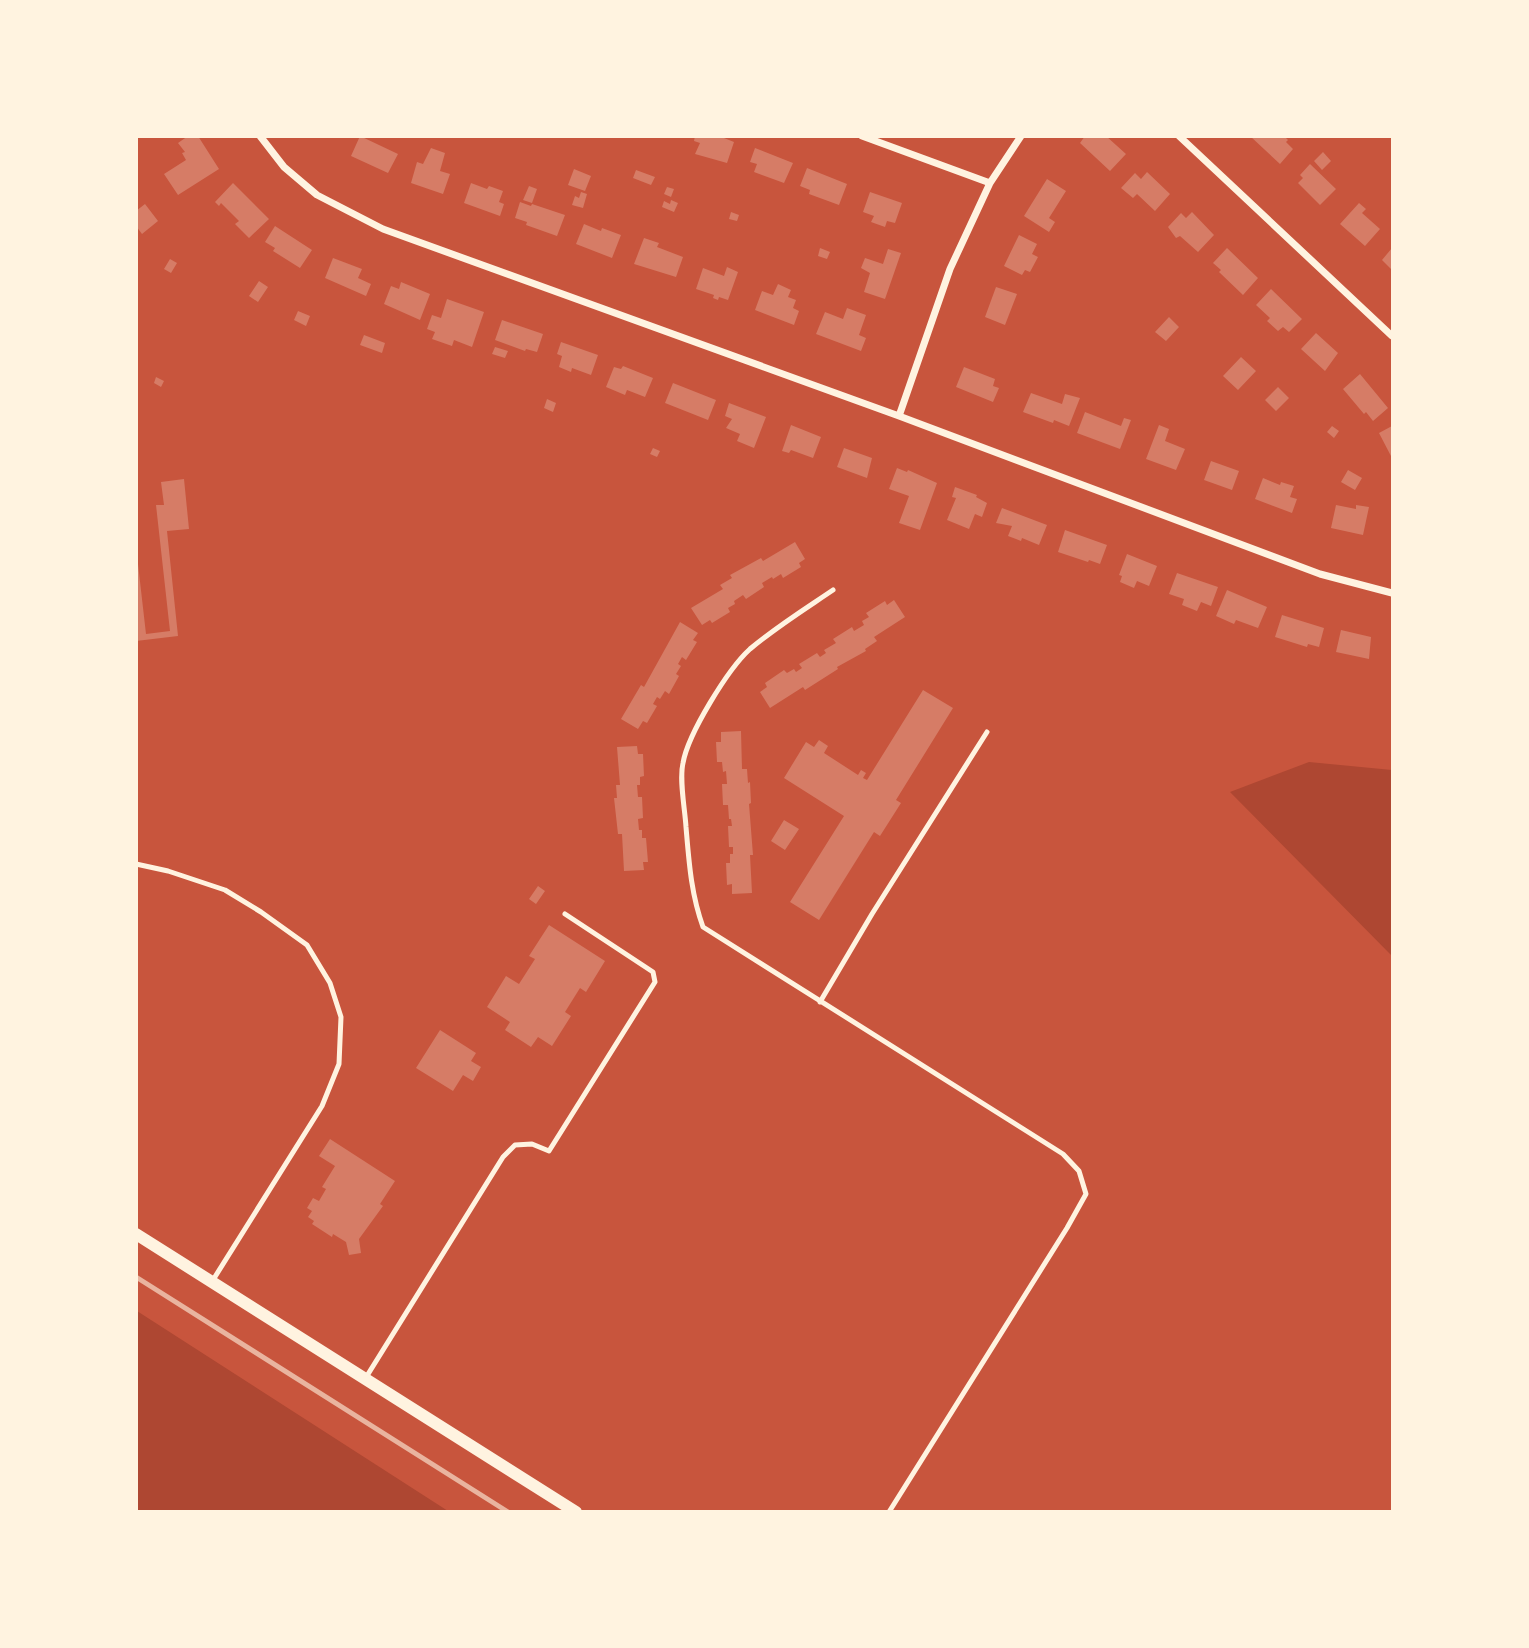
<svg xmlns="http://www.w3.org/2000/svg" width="1529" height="1648" font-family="Lato,sans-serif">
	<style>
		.green { fill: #ae4732 }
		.building { fill: #d67c66 }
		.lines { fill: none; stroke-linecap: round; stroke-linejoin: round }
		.service { stroke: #fff3e0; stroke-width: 5 }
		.minor { stroke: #fff3e0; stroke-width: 7 }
		.tertiary { stroke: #fff3e0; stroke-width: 12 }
		.rail { stroke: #e9b49f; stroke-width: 5 }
	</style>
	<rect width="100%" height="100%" fill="#c8553d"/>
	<!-- green -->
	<path class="green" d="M 1309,762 L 1392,770 L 1392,956 L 1230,792 Z
		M 137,1311 L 448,1511 L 137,1511 Z"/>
	<!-- building -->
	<path class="building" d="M 188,136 L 198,136 L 219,169 L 178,195 L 164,174 L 186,160 L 182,153 L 185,152 L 178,143 Z
		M 360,136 L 398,154 L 388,173 L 351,156 Z
		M 695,136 L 719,136 L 734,142 L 727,163 L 695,154 L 700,143 L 694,141 Z
		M 1085,136 L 1106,136 L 1126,154 L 1110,171 L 1080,143 Z
		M 1250,136 L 1284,136 L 1288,140 L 1286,142 L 1293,149 L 1280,164 Z
		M 431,148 L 445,153 L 440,171 L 450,174 L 443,194 L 411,183 L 417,162 L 423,164 Z
		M 755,148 L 793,163 L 784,183 L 754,172 L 757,164 L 750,162 Z
		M 1323,152 L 1331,161 L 1322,170 L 1314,161 Z
		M 1310,164 L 1336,189 L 1320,205 L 1298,183 L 1303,178 L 1300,175 Z
		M 807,168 L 847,184 L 839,205 L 809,194 L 810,190 L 800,186 Z
		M 574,169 L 591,176 L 585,191 L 568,185 Z
		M 636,170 L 655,177 L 651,185 L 633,178 Z
		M 1147,172 L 1170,194 L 1155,211 L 1137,194 L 1133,198 L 1121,188 L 1135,173 L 1141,179 Z
		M 1047,179 L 1066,191 L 1049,218 L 1055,222 L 1049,232 L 1024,216 Z
		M 233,183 L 269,219 L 249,238 L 235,224 L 239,221 L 221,203 L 219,206 L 215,202 Z
		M 471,183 L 487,189 L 489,186 L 503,191 L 499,202 L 504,204 L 500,216 L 464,203 Z
		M 529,186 L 537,189 L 532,203 L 523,200 Z
		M 667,187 L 674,189 L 671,197 L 664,194 Z
		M 581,192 L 587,194 L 583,208 L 572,205 L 575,196 L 579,198 Z
		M 870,192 L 902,203 L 895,223 L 887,221 L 885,227 L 871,222 L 874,216 L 863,212 Z
		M 671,200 L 678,203 L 674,212 L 662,207 L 664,201 L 670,204 Z
		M 520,202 L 531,206 L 532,204 L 565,215 L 557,236 L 526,225 L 527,222 L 515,218 Z
		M 1359,203 L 1366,209 L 1362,213 L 1380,229 L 1365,246 L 1340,224 Z
		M 145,204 L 158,221 L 142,234 L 136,226 L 136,211 Z
		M 731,212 L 739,215 L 737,221 L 729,219 Z
		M 1192,212 L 1214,235 L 1198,252 L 1180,236 L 1176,238 L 1168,227 L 1181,213 L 1186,218 Z
		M 584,224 L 601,231 L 602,228 L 621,235 L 612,258 L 576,244 Z
		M 275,226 L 312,250 L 300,268 L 273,251 L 275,248 L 265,242 Z
		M 1019,235 L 1037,244 L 1032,254 L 1038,257 L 1030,272 L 1025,270 L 1022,275 L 1004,266 Z
		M 644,238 L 659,243 L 657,247 L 683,257 L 676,277 L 634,264 Z
		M 820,248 L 830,252 L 827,259 L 818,256 Z
		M 1227,248 L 1258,278 L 1243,295 L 1219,272 L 1221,270 L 1213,263 Z
		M 1392,248 L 1392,270 L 1382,260 Z
		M 888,249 L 901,253 L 885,299 L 864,292 L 870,273 L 861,268 L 865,258 L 883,264 Z
		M 333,258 L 362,269 L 358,278 L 371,284 L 366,296 L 325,278 Z
		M 170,259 L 177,263 L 171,273 L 164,269 Z
		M 727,267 L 738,272 L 728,300 L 719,297 L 718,300 L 713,298 L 714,295 L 696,289 L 703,268 L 724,276 Z
		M 259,281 L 268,287 L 258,302 L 249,296 Z
		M 401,282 L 430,294 L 420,320 L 384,304 L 391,286 L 399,289 Z
		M 778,284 L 791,290 L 788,297 L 796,300 L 793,308 L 799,311 L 794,325 L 755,310 L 762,291 L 773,295 Z
		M 996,287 L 1017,294 L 1005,325 L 985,317 Z
		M 1271,289 L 1302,319 L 1289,332 L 1283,327 L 1278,331 L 1267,321 L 1270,318 L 1256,305 Z
		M 447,299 L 484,312 L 472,347 L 454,340 L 452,346 L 432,339 L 435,332 L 427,329 L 432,315 L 441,318 Z
		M 847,308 L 866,315 L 859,335 L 866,338 L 861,351 L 816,334 L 825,312 L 843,319 Z
		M 298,311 L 310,316 L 306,326 L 294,320 Z
		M 1169,317 L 1179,327 L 1166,341 L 1155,332 Z
		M 502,320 L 543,334 L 537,352 L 526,349 L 525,351 L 495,340 Z
		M 1316,333 L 1338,353 L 1325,371 L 1301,349 Z
		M 364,335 L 385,343 L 382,353 L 360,345 Z
		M 561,342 L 598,355 L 591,375 L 572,368 L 571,372 L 559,367 L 562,356 L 557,354 Z
		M 495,347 L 508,351 L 505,358 L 492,354 Z
		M 1241,357 L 1256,371 L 1238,390 L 1223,376 Z
		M 623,366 L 653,378 L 645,397 L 627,390 L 625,395 L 606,387 L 614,367 L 621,369 Z
		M 964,367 L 995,379 L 993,386 L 999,388 L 993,402 L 956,387 Z
		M 1360,374 L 1388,408 L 1373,421 L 1366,412 L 1364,414 L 1343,389 Z
		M 156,377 L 164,381 L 161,387 L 154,383 Z
		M 673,383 L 716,400 L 708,420 L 665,403 Z
		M 1278,387 L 1289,398 L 1276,411 L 1265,400 Z
		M 1031,393 L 1062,404 L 1065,394 L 1080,398 L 1069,426 L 1054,420 L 1053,423 L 1023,412 Z
		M 547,399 L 556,403 L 553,412 L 544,408 Z
		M 729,403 L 766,417 L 754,448 L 737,441 L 740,434 L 726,428 L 732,419 L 725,416 Z
		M 1085,412 L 1121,426 L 1124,418 L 1131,420 L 1120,449 L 1077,433 Z
		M 791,425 L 821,437 L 813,458 L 791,450 L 789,453 L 782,451 Z
		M 1159,425 L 1169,429 L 1165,441 L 1185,449 L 1176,470 L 1146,459 Z
		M 1332,426 L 1339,431 L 1334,438 L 1327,432 Z
		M 1392,426 L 1392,458 L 1379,433 Z
		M 653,448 L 660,451 L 657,457 L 650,454 Z
		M 844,448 L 872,458 L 867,478 L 837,467 Z
		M 1211,461 L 1239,471 L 1232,490 L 1204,480 Z
		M 897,468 L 907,472 L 908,470 L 937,483 L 920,530 L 899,523 L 909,496 L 889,489 Z
		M 1348,470 L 1362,478 L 1355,490 L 1341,482 Z
		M 1263,478 L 1280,485 L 1281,482 L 1294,486 L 1290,497 L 1297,499 L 1292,513 L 1255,499 Z
		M 184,479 L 189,529 L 167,531 L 178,636 L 136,641 L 136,564 L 138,564 L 146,634 L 170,631 L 156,505 L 164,505 L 161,482 Z
		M 955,487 L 977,495 L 976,497 L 987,503 L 982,517 L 975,514 L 969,529 L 947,520 L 956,498 L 952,497 Z
		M 1336,505 L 1356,509 L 1356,505 L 1369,507 L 1363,535 L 1331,528 Z
		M 1002,508 L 1047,525 L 1039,545 L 1022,538 L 1021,541 L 1008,536 L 1012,526 L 996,523 Z
		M 1065,530 L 1107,545 L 1100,564 L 1089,560 L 1088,562 L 1058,552 Z
		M 795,542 L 805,559 L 799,563 L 801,567 L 783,578 L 781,574 L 773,579 L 772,577 L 762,583 L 764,587 L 746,599 L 743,595 L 734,601 L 735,604 L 728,608 L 730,612 L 712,623 L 710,620 L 702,625 L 691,608 L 723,589 L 720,585 L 732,578 L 730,575 L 761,558 L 763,561 Z
		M 1127,554 L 1157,566 L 1149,586 L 1137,581 L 1134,588 L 1120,582 L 1122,576 L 1119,575 Z
		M 1177,573 L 1218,587 L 1211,606 L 1201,602 L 1197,611 L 1182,605 L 1184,599 L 1169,594 Z
		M 1227,590 L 1267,607 L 1258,628 L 1236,620 L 1234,624 L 1216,616 Z
		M 894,600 L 905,617 L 874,637 L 877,641 L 865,649 L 866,651 L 837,667 L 838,669 L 805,690 L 803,687 L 770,708 L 760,692 L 767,687 L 765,683 L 784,670 L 787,673 L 794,669 L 796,672 L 802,668 L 799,664 L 817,653 L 820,657 L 826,653 L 824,650 L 836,643 L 833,639 L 852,627 L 854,631 L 864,625 L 862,621 L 869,617 L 866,613 L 885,601 L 887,605 Z
		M 1282,615 L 1324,628 L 1319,647 L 1308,644 L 1307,647 L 1275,637 Z
		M 680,622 L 698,633 L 693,640 L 697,642 L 686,660 L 682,657 L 678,664 L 681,666 L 676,674 L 679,676 L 669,694 L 665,691 L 660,699 L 657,697 L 653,704 L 657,706 L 647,723 L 643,721 L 638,729 L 621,719 L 641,685 L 644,687 Z
		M 1341,630 L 1371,637 L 1369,659 L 1336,652 Z
		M 923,690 L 953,708 L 896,800 L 901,803 L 880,836 L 874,832 L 819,920 L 790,902 L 844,816 L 784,778 L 806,742 L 814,747 L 819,740 L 828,746 L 824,753 L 858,775 L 861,770 L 866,773 L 863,778 L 867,780 Z
		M 741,731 L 742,769 L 747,769 L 748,783 L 750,782 L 751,803 L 749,804 L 753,855 L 750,855 L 752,893 L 732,894 L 732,884 L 727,885 L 726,863 L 730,863 L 730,854 L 733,854 L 733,847 L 729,847 L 728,826 L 732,826 L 731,819 L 729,819 L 728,805 L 723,805 L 722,784 L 727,784 L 726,771 L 723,772 L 722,762 L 717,762 L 716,742 L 721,742 L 721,732 Z
		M 637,746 L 638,754 L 643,754 L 644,776 L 640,777 L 640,785 L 637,785 L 638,797 L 642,797 L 643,818 L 638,819 L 639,830 L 642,830 L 642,838 L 646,838 L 648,862 L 643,862 L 644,870 L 624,871 L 622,834 L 618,834 L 614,798 L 617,798 L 616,785 L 620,785 L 617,747 Z
		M 784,820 L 799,829 L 785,850 L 771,841 Z
		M 538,886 L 545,891 L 536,904 L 529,899 Z
		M 549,925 L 605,961 L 586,992 L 580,988 L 565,1012 L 571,1016 L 552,1046 L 538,1037 L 531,1047 L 505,1030 L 510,1022 L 487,1007 L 506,976 L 519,984 L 535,959 L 529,956 Z
		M 440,1030 L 476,1053 L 471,1061 L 481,1067 L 473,1081 L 463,1075 L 453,1091 L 416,1068 Z
		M 330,1139 L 395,1181 L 380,1204 L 383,1206 L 359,1239 L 361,1253 L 349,1255 L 346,1242 L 333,1234 L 332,1237 L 312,1224 L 314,1221 L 308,1217 L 312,1211 L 307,1208 L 313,1198 L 319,1201 L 326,1189 L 322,1187 L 335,1166 L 319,1156 Z"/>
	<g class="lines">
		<!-- service -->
		<path class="service" d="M 833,590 C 805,609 776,627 750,649 C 728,669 688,734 683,763 C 679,780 685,809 686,827 C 689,862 691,894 703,927 L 1063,1154 L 1079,1171 L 1086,1194 L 1067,1228 L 889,1512
			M 136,864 L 168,871 L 225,890 L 261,912 L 307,945 L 330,983 L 341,1017 L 339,1064 L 322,1106 L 213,1280
			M 820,1002 L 872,914 L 987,732
			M 365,1379 L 503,1157 L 515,1145 L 532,1144 L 549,1151 L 655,982 L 653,972 L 565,914"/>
		<!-- minor -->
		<path class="minor" d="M 260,136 L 284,167 L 317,195 L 383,229 L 899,416 L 1320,574 L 1392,593
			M 862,136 L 990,183
			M 1179,136 L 1392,336
			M 899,416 L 950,269 L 990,183 L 1021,136"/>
		<!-- tertiary -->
		<path class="tertiary" d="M 136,1234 L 576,1512"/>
		<!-- rail -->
		<path class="rail" d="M 136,1277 L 508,1512"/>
	</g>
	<!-- border -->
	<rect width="1529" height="1648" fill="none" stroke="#fff3e0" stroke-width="276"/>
</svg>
